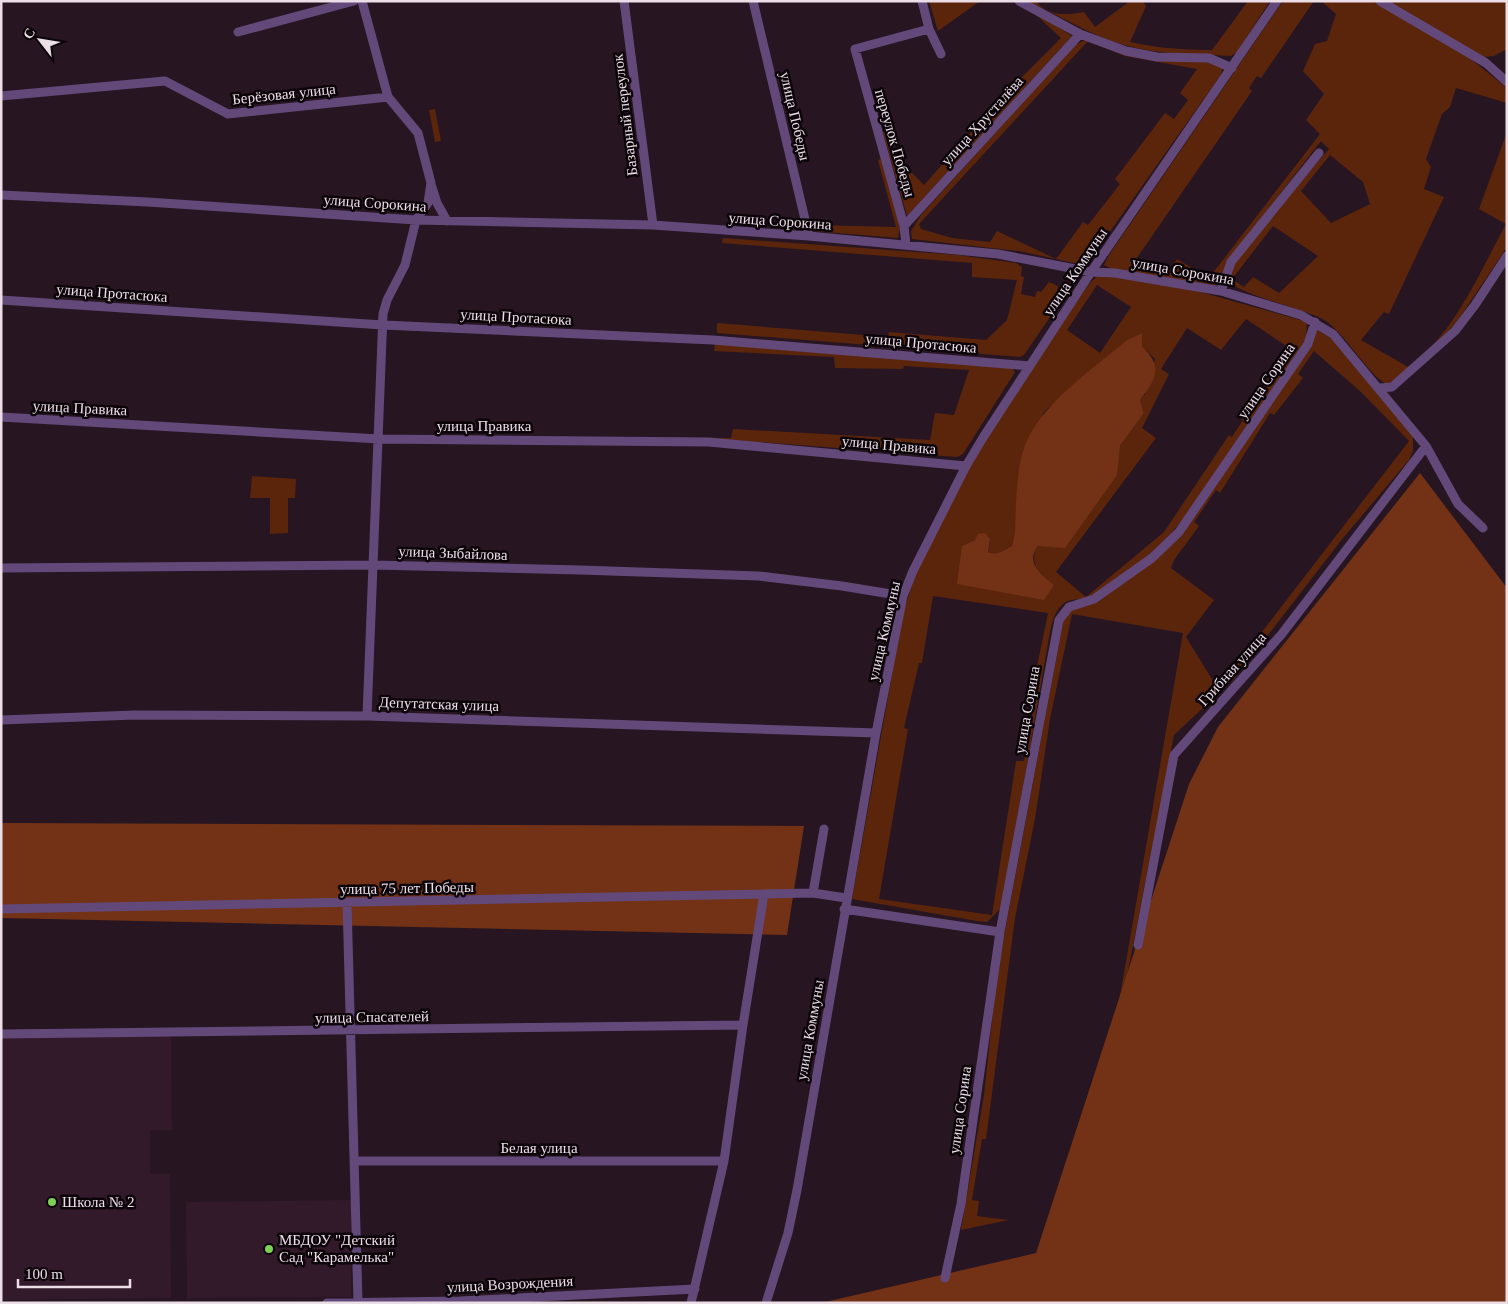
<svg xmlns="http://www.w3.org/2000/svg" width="1508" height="1304" font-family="'Times New Roman',serif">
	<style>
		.built { fill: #331a2b }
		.green { fill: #5b250c; fill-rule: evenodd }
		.forest { fill: #733215 }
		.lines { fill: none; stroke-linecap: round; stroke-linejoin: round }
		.minor { stroke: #63497a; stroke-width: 9 }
		.poi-dot { fill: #7cd154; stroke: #0b0409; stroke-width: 2 }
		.labels { text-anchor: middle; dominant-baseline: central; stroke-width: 5; stroke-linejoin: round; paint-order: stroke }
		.street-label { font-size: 15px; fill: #ecdee7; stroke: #0b0409 }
		.poi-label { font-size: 15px; fill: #ecdee7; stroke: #0b0409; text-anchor: start }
	</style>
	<rect width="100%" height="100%" fill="#271521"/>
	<!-- built -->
	<path class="built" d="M 171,1036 L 172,1130 L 150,1130 L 150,1174 L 170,1174 L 171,1298 L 1,1300 L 1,1038 Z
		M 351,1200 L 351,1297 L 187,1298 L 186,1202 Z"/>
	<!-- green -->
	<path class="green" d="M 929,1 L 980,1 L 938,31 Z
		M 1027,1 L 1036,1 C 1048,17 1067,15 1084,12 L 1095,27 L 1130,1 L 1143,1 L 1146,6 L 1130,42 C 1157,48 1184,50 1212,50 L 1248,1 L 1270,1 L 1237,52 L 1231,56 C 1195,54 1159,55 1124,45 C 1089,35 1060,15 1027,1 Z
		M 1283,1 L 1314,1 L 1261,78 L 1257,76 L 1249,88 L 1252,91 L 1130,268 L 1166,275 L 1177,259 L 1209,278 L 1320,134 L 1306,120 L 1324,94 L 1303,71 L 1315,44 L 1327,41 L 1336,14 L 1321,1 L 1372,1 L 1462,52 L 1507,88 L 1507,103 L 1456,88 L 1450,107 L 1442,114 L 1426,159 L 1431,167 L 1424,189 L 1444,197 L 1389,314 L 1384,312 L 1361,340 L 1410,368 L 1388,384 C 1372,381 1344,331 1324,320 C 1306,309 1232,293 1228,279 L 1231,268 L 1276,210 L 1329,149 L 1321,141 L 1229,259 L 1217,286 L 1112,269 L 1104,265 L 1109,255 ZM 1330,155 L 1363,182 L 1370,204 L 1331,223 L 1301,191 ZM 1273,226 L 1318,256 L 1279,293 L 1253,277 L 1244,287 L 1232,279 Z
		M 1386,1 L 1507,1 L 1507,49 L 1494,56 L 1483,57 Z
		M 1031,10 L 1072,36 L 907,216 L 883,132 L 889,131 L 895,156 L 924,185 L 1003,96 L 1061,38 Z
		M 1085,40 L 1125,54 L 1215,62 L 1224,66 L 1220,76 L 1092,257 L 1082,263 L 1074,263 L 1019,251 L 912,239 L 911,231 L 921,215 L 1075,45 ZM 1088,41 L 1125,56 L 1197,69 L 1180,93 L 1188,100 L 1174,119 L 1165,113 L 1115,179 L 1120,184 L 1088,225 L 1083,222 L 1056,259 L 997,231 L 990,242 L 952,238 L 921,229 L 919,224 Z
		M 435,109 L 441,141 L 435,142 L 429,110 Z
		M 1507,132 L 1507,247 L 1458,320 L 1439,342 L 1428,350 C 1462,316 1483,266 1506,224 L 1479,209 Z
		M 883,158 L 900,228 L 898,238 L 813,231 L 812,225 L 896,227 L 878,160 Z
		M 723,238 L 958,255 L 1016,263 L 1022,267 L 1021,276 L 1024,277 L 1021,294 L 1035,297 L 1037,291 L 1041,292 L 1049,282 L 1058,286 L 1057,307 L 1024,355 L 1020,357 L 717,333 L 717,323 L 888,337 L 889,332 L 986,340 L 1007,320 L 1017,280 L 972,277 L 972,263 L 722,243 Z
		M 1103,275 L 1193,290 L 1304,321 L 1307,324 L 1306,339 L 1186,515 C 1163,547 1126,576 1092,595 C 1083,601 1071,597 1063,604 C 1055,611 1052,622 1050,632 L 1002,907 L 987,922 L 977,921 L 852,899 L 902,619 C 920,545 963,476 1004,412 C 1032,368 1059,325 1090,283 L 1096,277 ZM 1097,285 L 1131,307 L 1100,353 L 1067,330 ZM 1246,319 L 1291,349 L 1239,417 L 1243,420 L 1232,437 L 1229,435 L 1164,532 L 1086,597 L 1056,572 L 1156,438 L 1142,428 L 1169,374 L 1161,369 L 1187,328 L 1221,350 ZM 1142,333 L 1142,346 L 1155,359 L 1145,394 L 1140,400 L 1144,413 L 1120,446 L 1118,459 L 1035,550 C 1031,568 1041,575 1053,585 L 962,546 L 975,540 L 990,540 L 988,552 C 997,556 1004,550 1012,546 L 1015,532 L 1023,450 L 1045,411 L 1127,340 ZM 933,596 L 1048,613 L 1034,681 L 1038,682 L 1024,761 L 1016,761 L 992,915 L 879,899 L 908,729 L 904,728 L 919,663 L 922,663 Z
		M 1315,329 L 1324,329 L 1413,434 L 1413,451 L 1409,460 L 1343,538 L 1234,679 L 1174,735 L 1122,1002 L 1119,1002 L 1183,633 L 1072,614 L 1050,719 L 1035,819 L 1015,918 L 986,1139 L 982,1139 L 972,1200 L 979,1201 L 977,1216 L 1009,1220 L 961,1230 L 984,1095 L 997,974 L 1064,617 L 1074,607 L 1098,602 L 1160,556 L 1308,351 L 1312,345 ZM 1314,351 L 1361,392 L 1409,441 L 1218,689 L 1186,637 L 1214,600 L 1171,568 L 1174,560 L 1199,526 L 1194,522 L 1216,490 L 1220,493 L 1270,413 L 1274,415 L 1303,378 L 1298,374 Z
		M 715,343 L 1008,364 L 1015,372 L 963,454 L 957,457 L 732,440 L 712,438 L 731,438 L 733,429 L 930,440 L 935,413 L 954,415 L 969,370 L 904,366 L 903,369 L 835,368 L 834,357 L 714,351 Z
		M 252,476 L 296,479 L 295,498 L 288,498 L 288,533 L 270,534 L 270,498 L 250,498 Z"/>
	<!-- forest -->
	<path class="forest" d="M 1142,333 L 1142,346 C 1163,367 1157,378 1140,400 L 1144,413 L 1120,446 L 1117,475 L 1065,548 L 1038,546 C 1025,562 1041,575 1054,585 L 1044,600 L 957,584 L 962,546 L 975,540 L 978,534 L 985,533 L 990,539 L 988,552 C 997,556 1004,550 1012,546 L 1015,532 C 1016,509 1016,470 1024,448 C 1038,406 1093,369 1127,340 Z
		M 1420,473 L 1507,588 L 1507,1303 L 821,1303 L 1036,1253 L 1189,784 L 1218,727 Z
		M 1,823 L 804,826 L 787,935 L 1,918 Z"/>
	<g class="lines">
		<!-- minor -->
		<path class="minor" d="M 624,1 L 653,225
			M 753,1 L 809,236
			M 922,1 L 929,29 L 941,54
			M 1019,1 L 1080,34 L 1126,51 L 1157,57 L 1209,58 L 1232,68
			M 1380,1 L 1486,63 L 1507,82
			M 238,32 L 354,1
			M 1,96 L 165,81 L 228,114 L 388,97 L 362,1
			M 432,187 L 437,203 L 447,221
			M 1,195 L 148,202 L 416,220 L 653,225 L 809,236 L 998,254 L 1091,272 L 1115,273 L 1221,291 L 1301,315 L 1333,334 L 1426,446 L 1458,504 L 1483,528
			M 904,226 L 1080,34
			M 906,245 L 904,226 L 855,49 L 929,29
			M 1221,291 L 1231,262 L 1319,153
			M 1,300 L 383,325 L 713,340 L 1030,366
			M 1380,388 L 1392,387 L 1455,331 L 1475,305 L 1507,256
			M 1,417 L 379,439 L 709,442 L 966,466
			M 1,568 L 373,565 L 580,570 L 759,576 L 842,586 L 903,596
			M 367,716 L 383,314 L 387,300 L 405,265 L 416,220 L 428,203 L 431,183 L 418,133 L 388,97
			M 1,720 L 135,715 L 367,716 L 876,733
			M 824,829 L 813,893 L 846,898
			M 347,903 L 358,1302
			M 1,909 L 813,893
			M 844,909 L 1000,932
			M 1138,945 L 1174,755 L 1281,635 L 1426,446
			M 1,1034 L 743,1025
			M 354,1161 L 724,1161
			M 945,1278 L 961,1204 L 1000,932 L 1059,620 L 1069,607 L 1094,599 L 1152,558 L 1179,532 L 1308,344 L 1315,322
			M 327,1303 L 460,1301 L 695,1289
			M 691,1303 L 724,1161 L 743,1025 L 764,894
			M 766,1303 L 788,1233 L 797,1190 L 876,733 L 903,596 L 913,571 L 966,466 L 984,436 L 1091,272 L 1277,1"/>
	</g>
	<!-- markers -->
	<g class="poi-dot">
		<circle cx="52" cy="1202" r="5"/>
		<circle cx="269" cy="1249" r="5"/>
	</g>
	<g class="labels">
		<!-- street labels -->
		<g class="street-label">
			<text transform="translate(284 94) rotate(-6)">Берёзовая улица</text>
			<text transform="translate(625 115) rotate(-97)">Базарный переулок</text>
			<text transform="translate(795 116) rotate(77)">улица Победы</text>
			<text transform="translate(982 121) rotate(-48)">улица Хрусталёва</text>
			<text transform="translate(895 143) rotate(74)">переулок Победы</text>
			<text transform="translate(375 203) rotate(4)">улица Сорокина</text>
			<text transform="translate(780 221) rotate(4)">улица Сорокина</text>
			<text transform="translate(1183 271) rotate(10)">улица Сорокина</text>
			<text transform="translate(1075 272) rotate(-56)">улица Коммуны</text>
			<text transform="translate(112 293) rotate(4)">улица Протасюка</text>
			<text transform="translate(516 317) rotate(3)">улица Протасюка</text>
			<text transform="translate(921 343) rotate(5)">улица Протасюка</text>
			<text transform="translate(1266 381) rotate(-55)">улица Сорина</text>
			<text transform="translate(80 408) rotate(3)">улица Правика</text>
			<text x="484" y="426">улица Правика</text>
			<text transform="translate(889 445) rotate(5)">улица Правика</text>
			<text transform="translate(453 553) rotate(2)">улица Зыбайлова</text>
			<text transform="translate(884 631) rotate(-77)">улица Коммуны</text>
			<text transform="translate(1232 669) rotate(-48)">Грибная улица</text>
			<text transform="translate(439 704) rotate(2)">Депутатская улица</text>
			<text transform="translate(1027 710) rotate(-80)">улица Сорина</text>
			<text transform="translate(407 888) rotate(-1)">улица 75 лет Победы</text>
			<text transform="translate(372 1017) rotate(-1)">улица Спасателей</text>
			<text transform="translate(810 1030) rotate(-80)">улица Коммуны</text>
			<text transform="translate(960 1110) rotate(-82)">улица Сорина</text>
			<text x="539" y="1148">Белая улица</text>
			<text transform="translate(510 1284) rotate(-3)">улица Возрождения</text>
		</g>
		<!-- poi labels -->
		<g class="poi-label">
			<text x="62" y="1202">Школа № 2</text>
			<text x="279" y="1240">МБДОУ "Детский<tspan x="279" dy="17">Сад "Карамелька"</tspan></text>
		</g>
	</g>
	<!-- border -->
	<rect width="1508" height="1304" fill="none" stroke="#ecdee7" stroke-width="5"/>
	<!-- north arrow -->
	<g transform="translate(40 40) rotate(301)" stroke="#0b0409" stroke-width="4" paint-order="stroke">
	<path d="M0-4L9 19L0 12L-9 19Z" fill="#ecdee7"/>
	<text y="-8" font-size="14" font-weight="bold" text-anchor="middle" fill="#ecdee7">С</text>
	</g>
	<!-- scale -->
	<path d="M18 1279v8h112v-8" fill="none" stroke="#ecdee7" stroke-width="2.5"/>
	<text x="25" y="1279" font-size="15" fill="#ecdee7" stroke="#0b0409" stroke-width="4" paint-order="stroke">100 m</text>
</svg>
